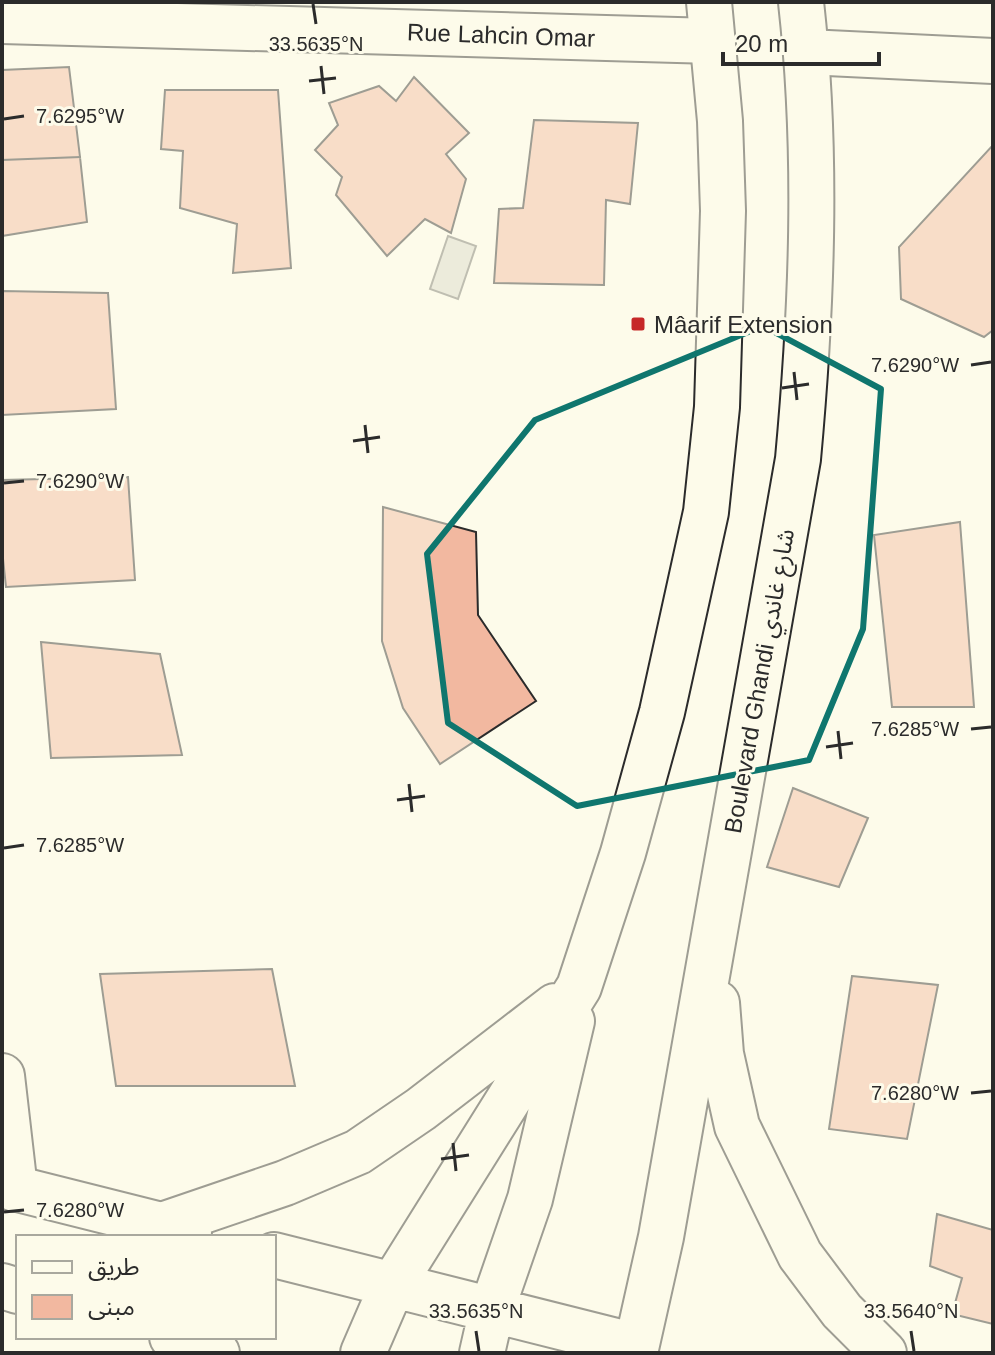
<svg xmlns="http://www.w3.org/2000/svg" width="995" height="1355" font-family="Helvetica,'Noto Sans Arabic',sans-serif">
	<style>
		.water { fill: #d8d7c9; stroke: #74746e; stroke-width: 2 }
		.building { fill: #f2b8a0; stroke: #2b2b2b; stroke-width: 2 }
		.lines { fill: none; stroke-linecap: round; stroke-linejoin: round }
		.street-casing { stroke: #2b2b2b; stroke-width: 48 }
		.primary-casing { stroke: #2b2b2b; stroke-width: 48 }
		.street { stroke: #fdfbea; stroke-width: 44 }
		.primary { stroke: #fdfbea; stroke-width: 44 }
		.marked { fill: none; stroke: #0f766e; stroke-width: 6; stroke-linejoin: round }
		.ticks { fill: none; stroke: #2b2b2b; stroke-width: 3 }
		.poi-dot { fill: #c62828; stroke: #fdfbea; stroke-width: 3 }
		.labels { text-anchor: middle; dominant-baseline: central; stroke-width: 6; stroke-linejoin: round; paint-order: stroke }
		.street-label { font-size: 24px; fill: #2b2b2b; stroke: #fdfbea }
		.poi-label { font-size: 24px; fill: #2b2b2b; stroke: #fdfbea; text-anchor: start }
		.ticks-label { font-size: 20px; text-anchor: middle; fill: #2b2b2b; stroke: #fdfbea; stroke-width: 6; stroke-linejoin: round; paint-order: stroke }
	</style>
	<rect width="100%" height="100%" fill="#fdfbea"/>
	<!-- water -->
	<path class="water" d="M 448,236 L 476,246 L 458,299 L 430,289 Z"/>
	<!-- building -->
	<path class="building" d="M 69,67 L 80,157 L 2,160 L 2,70 Z
		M 414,77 L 469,133 L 446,154 L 466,179 L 451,233 L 425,219 L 387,256 L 336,195 L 342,177 L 315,150 L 338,125 L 329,103 L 379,86 L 396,101 Z
		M 165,90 L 278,90 L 291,268 L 233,273 L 237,224 L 180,208 L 183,151 L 161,149 Z
		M 534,120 L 638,123 L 630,204 L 606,200 L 604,285 L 494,283 L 499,209 L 523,208 Z
		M 993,145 L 993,330 L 984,337 L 901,299 L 899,247 Z
		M 80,157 L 87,222 L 2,236 L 2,160 Z
		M 2,291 L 108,293 L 116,409 L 2,415 Z
		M 128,477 L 135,580 L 6,587 L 2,549 L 2,480 Z
		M 383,507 L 476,532 L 478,615 L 536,701 L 440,764 L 403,708 L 382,641 Z
		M 960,522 L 974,707 L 892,707 L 874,535 Z
		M 41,642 L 160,654 L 182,755 L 51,758 Z
		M 793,788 L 868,818 L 839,887 L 767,867 Z
		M 272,969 L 295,1086 L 116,1086 L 100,974 Z
		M 852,976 L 938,985 L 907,1139 L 829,1129 Z
		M 937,1214 L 993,1230 L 993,1324 L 952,1314 L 962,1278 L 930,1266 Z"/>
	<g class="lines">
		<defs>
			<path id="street" d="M 2,21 L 713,41
				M 807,52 L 993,61
				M 2,1076 L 15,1189"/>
			<path id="primary" d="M 717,1003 L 721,1054 L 737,1126 L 800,1255 L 842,1311 L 884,1353
				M 2,1185 L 189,1232
				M 162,1225 L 285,1183 L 358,1152 L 421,1109 L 555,1006
				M 274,1255 L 636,1346
				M 2,1286 L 18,1291
				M 172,1337 L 217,1353
				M 363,1353 L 392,1286 L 579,987 L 623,853 L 662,712 L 706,512 L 717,407 L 723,211 L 720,121 L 709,2
				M 482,1353 L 492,1309 L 530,1199 L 572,1021
				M 635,1353 L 661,1237 L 798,459 C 812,307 818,154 801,2"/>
		</defs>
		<!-- street casing -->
		<use href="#street" class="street-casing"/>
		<!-- primary casing -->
		<use href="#primary" class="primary-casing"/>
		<!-- street -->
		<use href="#street" class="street"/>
		<!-- primary -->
		<use href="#primary" class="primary"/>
	</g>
	<!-- marked area -->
	<path d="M0 0H995V1355H0ZM 763,326 L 881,389 L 863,629 L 809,760 L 577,806 L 448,723 L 427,554 L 535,420 Z" fill="#fdfbea" fill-opacity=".55" fill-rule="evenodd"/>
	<path class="marked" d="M 763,326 L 881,389 L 863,629 L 809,760 L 577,806 L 448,723 L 427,554 L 535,420 Z"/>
	<!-- ticks -->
	<path class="ticks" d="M 313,4 L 316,24M 321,66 L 324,94M 309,81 L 336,78M 4,119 L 24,116M 971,365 L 991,362M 794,372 L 797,400M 782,388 L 809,384M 365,425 L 368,453M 353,441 L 380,437M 4,483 L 24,481M 971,729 L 991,727M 838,731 L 841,759M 826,747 L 853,743M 409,784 L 412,812M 397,800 L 425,796M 4,848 L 24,845M 971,1093 L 991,1091M 453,1143 L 456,1171M 441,1159 L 469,1155M 4,1212 L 24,1210M 476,1331 L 479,1351M 911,1331 L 914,1351"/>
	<!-- markers -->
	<rect class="poi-dot" x="630" y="316" width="16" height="16" rx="4"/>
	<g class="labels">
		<!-- street labels -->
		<g class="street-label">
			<text transform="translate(501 35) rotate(2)">Rue Lahcin Omar</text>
			<text transform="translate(759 681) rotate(-80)">Boulevard Ghandi شارع غاندي</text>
		</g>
		<!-- poi labels -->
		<g class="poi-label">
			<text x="654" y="324">Mâarif Extension</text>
		</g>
	</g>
	<g class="ticks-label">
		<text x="316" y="51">33.5635°N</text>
		<text x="80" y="123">7.6295°W</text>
		<text x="915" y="372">7.6290°W</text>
		<text x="80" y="488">7.6290°W</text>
		<text x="915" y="736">7.6285°W</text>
		<text x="80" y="852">7.6285°W</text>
		<text x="915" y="1100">7.6280°W</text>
		<text x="80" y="1217">7.6280°W</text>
		<text x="476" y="1318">33.5635°N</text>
		<text x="911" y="1318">33.5640°N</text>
	</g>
	<!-- border -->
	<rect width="995" height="1355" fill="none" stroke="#2b2b2b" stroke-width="8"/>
	<!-- legend -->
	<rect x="16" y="1235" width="260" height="104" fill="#fdfbea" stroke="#a9a89e" stroke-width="2"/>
	<rect x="32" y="1261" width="40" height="12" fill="#fdfbea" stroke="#a9a89e" stroke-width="2"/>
	<text x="88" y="1275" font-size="24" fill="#2b2b2b">طريق</text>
	<rect x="32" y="1295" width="40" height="24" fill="#f2b8a0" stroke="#a9a89e" stroke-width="2"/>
	<text x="88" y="1315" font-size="24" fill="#2b2b2b">مبنى</text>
	<!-- scale -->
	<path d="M723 52v12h156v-12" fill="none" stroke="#2b2b2b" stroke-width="4"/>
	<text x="735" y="52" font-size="24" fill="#2b2b2b" stroke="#fdfbea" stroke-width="6" paint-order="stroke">20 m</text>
</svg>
